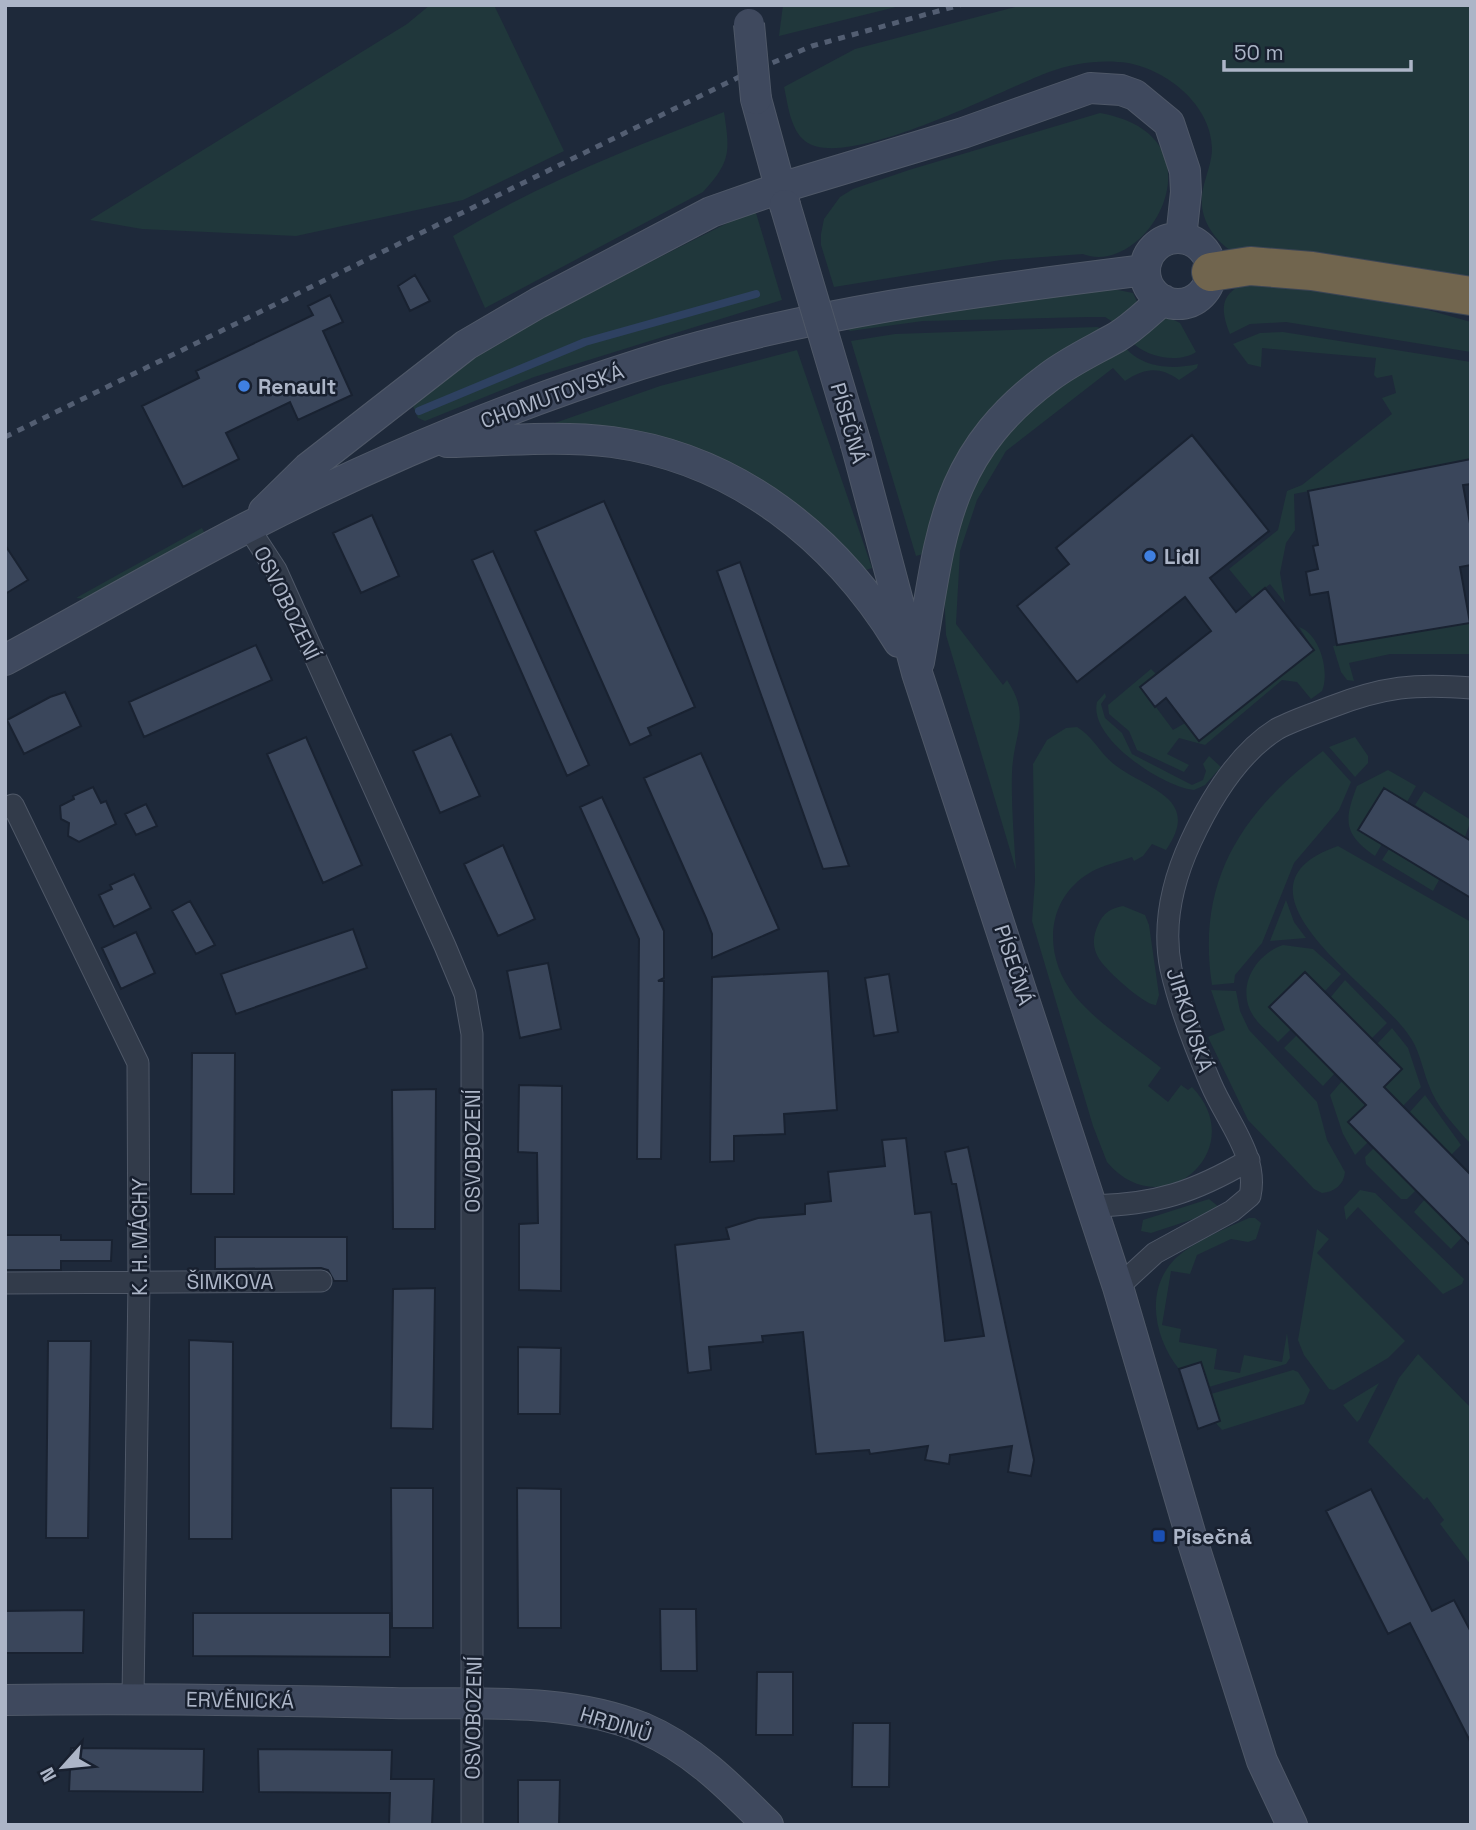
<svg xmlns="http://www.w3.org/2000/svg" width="1476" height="1830" font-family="'Space Grotesk',sans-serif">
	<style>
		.green { fill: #20373b }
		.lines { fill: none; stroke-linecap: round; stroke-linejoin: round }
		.stream { stroke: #2e4161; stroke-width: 8 }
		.building { fill: #3a465b; stroke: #192231; stroke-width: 2 }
		.street-casing { stroke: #4f5868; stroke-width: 23 }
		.secondary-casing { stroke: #4f5868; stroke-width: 32 }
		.highway-casing { stroke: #3c4555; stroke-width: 40 }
		.street { stroke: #323b4a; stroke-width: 21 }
		.secondary { stroke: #3f495e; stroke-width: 30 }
		.highway { stroke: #71654e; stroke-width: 38 }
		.rail { stroke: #535e72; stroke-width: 5; stroke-dasharray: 7 7; stroke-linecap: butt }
		.secondary-bridge-casing { stroke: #4f5868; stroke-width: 32; stroke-linecap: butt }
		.secondary-bridge { stroke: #3f495e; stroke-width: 30 }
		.shop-dot { fill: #3f7fe0; stroke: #18202f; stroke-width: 2.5 }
		.transit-dot { fill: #1a4fb4; stroke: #18202f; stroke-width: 2.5 }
		.labels { text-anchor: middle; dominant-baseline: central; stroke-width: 5; stroke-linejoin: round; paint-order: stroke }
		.poi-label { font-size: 21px; font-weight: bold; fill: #acb5c7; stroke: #18202f; text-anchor: start }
		.street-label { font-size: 21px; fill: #acb5c7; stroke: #18202f }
	</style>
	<rect width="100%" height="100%" fill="#1e293a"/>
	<!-- green -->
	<path class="green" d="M 430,5 L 494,5 L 564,151 L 463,200 L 296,236 L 142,229 L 90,220 L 407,24 Z
		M 783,5 L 904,5 L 779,36 Z
		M 1023,5 L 1471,5 L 1471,284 L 1233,252 C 1212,239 1197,215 1203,189 C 1206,175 1212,162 1212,148 C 1211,105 1167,70 1128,63 C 1102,59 1074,63 1049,72 C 1003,89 845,173 805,141 C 790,129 788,104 784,87 L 855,49 Z
		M 724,112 C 730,152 731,161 703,192 L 485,308 L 453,236 C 538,184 631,148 724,112 Z
		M 1100,113 C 1229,136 1147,279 1083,254 L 1001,260 L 834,287 L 821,245 L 821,234 L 824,219 L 840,197 L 853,189 L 909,170 Z
		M 751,211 L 756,213 L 782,300 L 534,377 L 425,421 L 418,418 L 412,404 L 498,339 Z
		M 1262,277 L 1421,308 L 1471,322 L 1471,352 L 1286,322 L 1250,324 L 1230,334 C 1215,298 1228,288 1262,277 Z
		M 1113,289 L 1133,293 L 1138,304 L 1118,325 L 1105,317 L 1089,317 L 923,321 L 850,331 L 847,328 L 1082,291 Z
		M 1168,317 L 1180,323 L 1196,352 C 1178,364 1144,357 1130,340 Z
		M 1097,327 L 1108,331 L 953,470 L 939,495 L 923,554 L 916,556 L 851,341 L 895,334 Z
		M 1283,332 L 1471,362 L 1471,459 L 1294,494 L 1295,530 L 1286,543 L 1280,573 L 1285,603 L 1270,584 L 1253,598 L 1229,569 L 1278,530 L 1287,491 L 1302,485 L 1392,414 L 1382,398 L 1396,393 L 1392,375 L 1377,378 L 1374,375 L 1376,358 L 1262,348 L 1261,367 L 1248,364 L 1233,344 L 1260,333 Z
		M 1123,345 C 1141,368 1171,370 1198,364 L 1197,368 L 1179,380 C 1159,366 1145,368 1125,381 L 1113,368 L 1006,451 L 977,500 L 960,551 L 956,624 L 1003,685 L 1007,680 C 1032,717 1013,734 1012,773 C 1011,805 1014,838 1016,870 L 946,635 L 944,587 L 950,540 L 983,463 L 1040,396 Z
		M 797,350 L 872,568 L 863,571 C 768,465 692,432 552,424 L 660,386 Z
		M 202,528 L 205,534 L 87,599 L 76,598 Z
		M 1471,623 L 1471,654 L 1390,654 L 1349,663 L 1354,681 L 1347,680 L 1341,672 L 1333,646 Z
		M 1299,627 C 1320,634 1330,672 1322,691 L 1311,699 L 1297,682 L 1282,680 L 1205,745 L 1179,738 L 1167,754 L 1189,765 L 1184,772 L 1137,750 L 1129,731 L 1109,714 L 1108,705 L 1151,669 L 1156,674 L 1141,687 L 1173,730 L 1313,649 Z
		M 1105,693 L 1106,697 L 1101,704 L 1105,718 L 1122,733 L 1132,754 L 1192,785 L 1203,780 L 1206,771 L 1203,764 L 1209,756 L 1221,767 L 1205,785 L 1194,790 C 1163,787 1088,738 1097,702 Z
		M 1077,727 C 1093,736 1100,754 1115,765 C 1148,790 1202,798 1166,850 L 1152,844 L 1143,856 L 1134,861 L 1132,857 C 1119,862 1103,865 1091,872 C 1044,899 1043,957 1075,996 C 1098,1024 1133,1045 1161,1068 L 1148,1086 L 1168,1102 L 1181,1085 L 1188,1090 L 1192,1087 C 1252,1149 1162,1228 1107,1162 L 1093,1126 L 1032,921 L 1035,881 L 1033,764 L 1047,740 L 1066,728 Z
		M 1355,737 L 1368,756 L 1368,763 L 1355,777 L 1329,747 Z
		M 1323,751 L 1351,782 L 1339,810 L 1294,863 L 1262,943 L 1235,975 L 1234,983 L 1212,985 C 1196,881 1242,811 1323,751 Z
		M 1388,770 L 1416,786 L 1407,802 L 1384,788 L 1358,829 L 1382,844 L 1375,856 C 1343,834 1344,820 1357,786 Z
		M 1424,791 L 1471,820 L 1465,837 L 1415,805 Z
		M 1338,846 L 1471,922 L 1471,1144 C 1454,1126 1436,1106 1428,1083 C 1422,1067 1419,1048 1408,1034 C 1376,987 1216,888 1338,846 Z
		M 1389,849 L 1439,880 L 1433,891 L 1382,860 Z
		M 1286,900 L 1294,922 L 1306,938 L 1270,941 Z
		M 1123,906 L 1145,915 L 1149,925 L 1159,995 L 1156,1005 C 1145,1006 1103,968 1098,957 C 1092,946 1093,936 1098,925 C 1103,913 1111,908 1123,906 Z
		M 1283,945 L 1313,949 L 1341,974 L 1324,992 L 1304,972 L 1269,1006 L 1291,1029 L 1278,1042 C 1271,1034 1260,1026 1254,1017 C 1235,989 1254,955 1283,945 Z
		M 1345,980 L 1387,1023 L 1371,1039 L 1330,998 Z
		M 1211,990 L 1236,991 L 1240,1011 L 1249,1030 L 1317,1102 L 1327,1140 L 1345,1172 C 1344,1185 1334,1192 1322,1193 L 1314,1189 L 1248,1120 L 1208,1037 L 1225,1030 Z
		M 1392,1028 L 1408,1048 L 1421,1087 L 1403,1106 L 1384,1087 L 1377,1044 Z
		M 1297,1035 L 1335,1073 L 1323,1086 L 1284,1048 Z
		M 1342,1081 L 1366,1105 L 1349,1122 L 1368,1142 L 1355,1155 L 1343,1134 L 1330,1095 Z
		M 1425,1095 L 1461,1145 L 1451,1155 L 1409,1113 Z
		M 1374,1148 L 1416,1190 L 1407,1199 L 1401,1199 L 1366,1164 L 1365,1157 Z
		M 1360,1190 L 1375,1193 L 1464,1279 L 1462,1284 L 1443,1294 L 1358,1207 L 1346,1220 L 1344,1207 Z
		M 1209,1199 L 1219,1207 L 1215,1212 L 1151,1233 L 1141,1231 L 1143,1220 Z
		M 1425,1199 L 1462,1237 L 1451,1249 L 1414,1212 Z
		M 1249,1218 L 1255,1218 L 1261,1223 L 1256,1239 L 1248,1242 L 1231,1239 L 1197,1255 L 1190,1274 L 1171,1271 L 1162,1325 L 1181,1329 L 1179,1342 L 1217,1349 L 1214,1369 L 1240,1373 L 1244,1355 L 1282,1362 L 1287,1333 L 1290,1358 L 1286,1364 L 1209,1387 L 1201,1362 L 1179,1369 C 1151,1334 1143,1279 1186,1250 C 1205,1237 1228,1227 1249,1218 Z
		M 1317,1229 L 1329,1239 L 1317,1253 L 1405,1341 L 1388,1358 L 1334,1390 L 1329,1389 L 1304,1355 L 1298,1340 Z
		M 1418,1354 L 1471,1408 L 1471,1565 L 1440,1524 L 1444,1520 L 1427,1497 L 1424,1500 L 1368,1442 L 1399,1378 Z
		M 1293,1370 L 1298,1372 L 1310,1390 L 1304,1404 L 1222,1430 L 1216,1423 L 1220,1421 L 1211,1394 Z
		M 1379,1383 L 1360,1419 L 1357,1422 L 1343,1405 Z"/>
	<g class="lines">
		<!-- stream -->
		<path class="stream" d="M 419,411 L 585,342 L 756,294"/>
	</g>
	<!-- building -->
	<path class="building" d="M 415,275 L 430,301 L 410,311 L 398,286 Z
		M 330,295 L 343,322 L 323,331 L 352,395 L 298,420 L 290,402 L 226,433 L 239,459 L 183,487 L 142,406 L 199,378 L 196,371 L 313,315 L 308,306 Z
		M 1192,435 L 1269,531 L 1210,578 L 1236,612 L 1265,588 L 1314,650 L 1199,741 L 1166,698 L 1155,707 L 1140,687 L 1211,631 L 1185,597 L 1077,682 L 1017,606 L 1069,564 L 1056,548 Z
		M 1471,459 L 1471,484 L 1463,485 L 1471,529 L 1471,565 L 1460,567 L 1470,623 L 1337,645 L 1328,592 L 1310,595 L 1306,572 L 1318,569 L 1313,546 L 1318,545 L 1308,491 Z
		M 604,501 L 695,707 L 648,728 L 651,735 L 630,745 L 535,531 Z
		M 372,515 L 399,576 L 361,593 L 333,533 Z
		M 5,545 L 28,580 L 5,594 Z
		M 493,551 L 589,765 L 567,776 L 472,560 Z
		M 740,562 L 771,651 L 849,866 L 823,869 L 807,824 L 717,571 Z
		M 256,645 L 272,680 L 144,737 L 129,702 Z
		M 65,692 L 81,726 L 24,754 L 7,720 L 50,697 Z
		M 451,734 L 480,796 L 440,813 L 413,751 Z
		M 306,737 L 362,865 L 323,883 L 267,754 Z
		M 701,753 L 779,929 L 712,958 L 712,934 L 706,918 L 644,778 Z
		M 93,787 L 101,803 L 106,801 L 116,824 L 79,842 L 68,836 L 69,823 L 61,819 L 60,806 L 74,799 L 73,796 Z
		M 1384,788 L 1471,841 L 1471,898 L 1358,830 Z
		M 602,797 L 664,931 L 664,978 L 658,981 L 664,981 L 661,1159 L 637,1159 L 639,939 L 580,807 Z
		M 146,804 L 157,826 L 136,835 L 125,814 Z
		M 503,845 L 535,919 L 498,936 L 464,864 Z
		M 134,874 L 151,908 L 114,927 L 99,895 L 112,889 L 110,885 Z
		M 190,901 L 215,945 L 196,954 L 172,911 Z
		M 353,929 L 367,968 L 236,1014 L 221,974 Z
		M 136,932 L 155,973 L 121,989 L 102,948 Z
		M 548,963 L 561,1029 L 520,1038 L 507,971 Z
		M 828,971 L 837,1110 L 784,1114 L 785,1134 L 734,1136 L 734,1161 L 710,1162 L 712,977 Z
		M 1305,972 L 1402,1069 L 1384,1087 L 1471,1175 L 1471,1246 L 1348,1122 L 1366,1105 L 1269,1007 Z
		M 889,974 L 898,1032 L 874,1036 L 865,978 Z
		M 192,1053 L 235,1053 L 234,1194 L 191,1194 Z
		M 519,1085 L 562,1086 L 561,1291 L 519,1290 L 519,1224 L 538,1223 L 537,1153 L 518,1152 Z
		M 436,1089 L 435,1229 L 393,1229 L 392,1090 Z
		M 906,1138 L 915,1214 L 931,1212 L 945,1341 L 984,1336 L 956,1184 L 952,1184 L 945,1152 L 968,1147 L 1034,1460 L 1031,1476 L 1008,1472 L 1012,1446 L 950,1455 L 949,1464 L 925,1460 L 928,1446 L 870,1454 L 869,1450 L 816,1454 L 803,1332 L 762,1336 L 763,1342 L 709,1347 L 711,1370 L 688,1373 L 675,1245 L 729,1239 L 726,1228 L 758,1218 L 805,1214 L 805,1204 L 831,1201 L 828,1172 L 885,1166 L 882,1140 Z
		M 5,1235 L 61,1235 L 61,1240 L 112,1240 L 111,1261 L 61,1261 L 61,1270 L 5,1270 Z
		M 215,1237 L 347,1237 L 347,1281 L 334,1281 L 328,1270 L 321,1268 L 215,1269 Z
		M 435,1288 L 433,1429 L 391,1428 L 393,1289 Z
		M 189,1340 L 233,1342 L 232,1539 L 189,1539 Z
		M 48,1341 L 91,1341 L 88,1538 L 46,1538 Z
		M 518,1347 L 561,1348 L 560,1414 L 518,1414 Z
		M 1201,1362 L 1220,1421 L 1198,1429 L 1179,1369 Z
		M 391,1488 L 433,1488 L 433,1628 L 392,1628 Z
		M 517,1488 L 561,1489 L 561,1628 L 518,1628 Z
		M 1371,1489 L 1432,1611 L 1454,1600 L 1471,1632 L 1471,1743 L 1410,1623 L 1388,1634 L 1326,1511 Z
		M 660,1609 L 696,1609 L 697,1671 L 661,1671 Z
		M 84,1610 L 83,1653 L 5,1653 L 5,1611 Z
		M 193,1613 L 390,1613 L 390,1657 L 193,1656 Z
		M 757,1672 L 793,1672 L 793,1735 L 756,1735 Z
		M 853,1723 L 890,1723 L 889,1787 L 852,1787 Z
		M 71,1748 L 204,1749 L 203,1792 L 69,1791 Z
		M 258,1749 L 392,1750 L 391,1779 L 434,1779 L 432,1825 L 389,1825 L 390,1793 L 259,1792 Z
		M 518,1780 L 560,1780 L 559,1825 L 518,1825 Z"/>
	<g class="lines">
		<defs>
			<path id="street" d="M 248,527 L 276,570 L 445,946 L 465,994 L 472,1034 L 472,1825
				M 5,808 L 13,805 L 138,1063 L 139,1282 L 133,1698
				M 1092,1206 C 1155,1205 1195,1192 1249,1160
				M 5,1283 L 321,1281
				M 1118,1287 L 1155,1253 L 1232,1211 L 1250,1196 C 1259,1156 1226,1120 1211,1084 C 1195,1047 1180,1009 1171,969 C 1162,924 1172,882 1191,841 C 1210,800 1237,754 1277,729 C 1294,720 1313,714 1331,707 C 1382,687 1416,683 1471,688"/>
			<path id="secondary" d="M 756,99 L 785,205
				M1145 271a33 33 0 1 1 66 0a33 33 0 1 1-66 0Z
				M 447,442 C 502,441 558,435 612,442 C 737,459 835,538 899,642
				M 856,444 L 917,673 L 1118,1287 L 1193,1543 L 1262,1761 L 1292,1825
				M 264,511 L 308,468 L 466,345 L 538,303 L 711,212 L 780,188 L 963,133 L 1090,88 L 1121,90 L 1135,95 L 1169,123 L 1185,171 L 1186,192 L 1181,238
				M 5,660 C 86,616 165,570 246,528 C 373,463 505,407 641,364 C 804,313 976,291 1145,270
				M 919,662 C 941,540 940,458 1049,377 C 1070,361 1094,350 1117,337 C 1134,327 1148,312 1163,300
				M 5,1700 C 134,1698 263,1700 392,1703 C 474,1705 565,1696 643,1728 C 693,1749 731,1788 768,1825"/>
			<path id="highway" d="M 1211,272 L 1250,266 L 1312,271 L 1471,296"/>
		</defs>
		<!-- street casing -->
		<use href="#street" class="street-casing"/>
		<!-- secondary casing -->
		<use href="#secondary" class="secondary-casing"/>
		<!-- highway casing -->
		<use href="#highway" class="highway-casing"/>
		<!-- street -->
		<use href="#street" class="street"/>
		<!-- secondary -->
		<use href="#secondary" class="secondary"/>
		<!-- highway -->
		<use href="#highway" class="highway"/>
		<!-- rail -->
		<path class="rail" d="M 5,437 L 739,77 L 812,46 L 960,5"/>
		<defs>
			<path id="secondary-bridge" d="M 749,24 L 756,99
				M 785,205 L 856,444"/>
		</defs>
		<!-- secondary-bridge casing -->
		<use href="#secondary-bridge" class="secondary-bridge-casing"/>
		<!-- secondary-bridge -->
		<use href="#secondary-bridge" class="secondary-bridge"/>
	</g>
	<!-- markers -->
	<g class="shop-dot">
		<circle cx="244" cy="386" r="7"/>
		<circle cx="1150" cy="556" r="7"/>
	</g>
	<rect class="transit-dot" x="1152" y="1529" width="14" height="14" rx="3.5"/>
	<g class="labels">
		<!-- poi labels -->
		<g class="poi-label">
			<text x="258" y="386">Renault</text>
			<text x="1164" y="556">Lidl</text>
			<text x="1173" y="1536">Písečná</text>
		</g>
		<!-- street labels -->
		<g class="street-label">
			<text transform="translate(552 396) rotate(-20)">CHOMUTOVSKÁ</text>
			<text transform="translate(849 423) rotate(74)">PÍSEČNÁ</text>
			<text transform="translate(287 603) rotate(64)">OSVOBOZENÍ</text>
			<text transform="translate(1014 965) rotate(72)">PÍSEČNÁ</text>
			<text transform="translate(1190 1020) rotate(72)">JIRKOVSKÁ</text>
			<text transform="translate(472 1151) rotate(-90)">OSVOBOZENÍ</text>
			<text transform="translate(139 1237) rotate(-90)">K. H. MÁCHY</text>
			<text x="230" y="1281">ŠIMKOVA</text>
			<text transform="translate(240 1700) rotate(1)">ERVĚNICKÁ</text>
			<text transform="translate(473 1718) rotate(-89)">OSVOBOZENÍ</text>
			<text transform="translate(616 1724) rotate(17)">HRDINŮ</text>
		</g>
	</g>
	<!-- border -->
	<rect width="1476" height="1830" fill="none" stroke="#acb5c7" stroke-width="14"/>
	<!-- north arrow -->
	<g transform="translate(63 1767) rotate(243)" stroke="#18202f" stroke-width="5" paint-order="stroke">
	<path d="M0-5L12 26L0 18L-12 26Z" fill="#acb5c7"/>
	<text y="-10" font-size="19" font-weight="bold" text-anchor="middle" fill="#acb5c7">N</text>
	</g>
	<!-- scale -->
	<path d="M1224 60v10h187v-10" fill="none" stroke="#acb5c7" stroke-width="3.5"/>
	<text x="1234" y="60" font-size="21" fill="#acb5c7" stroke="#18202f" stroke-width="5" paint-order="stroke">50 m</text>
</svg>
